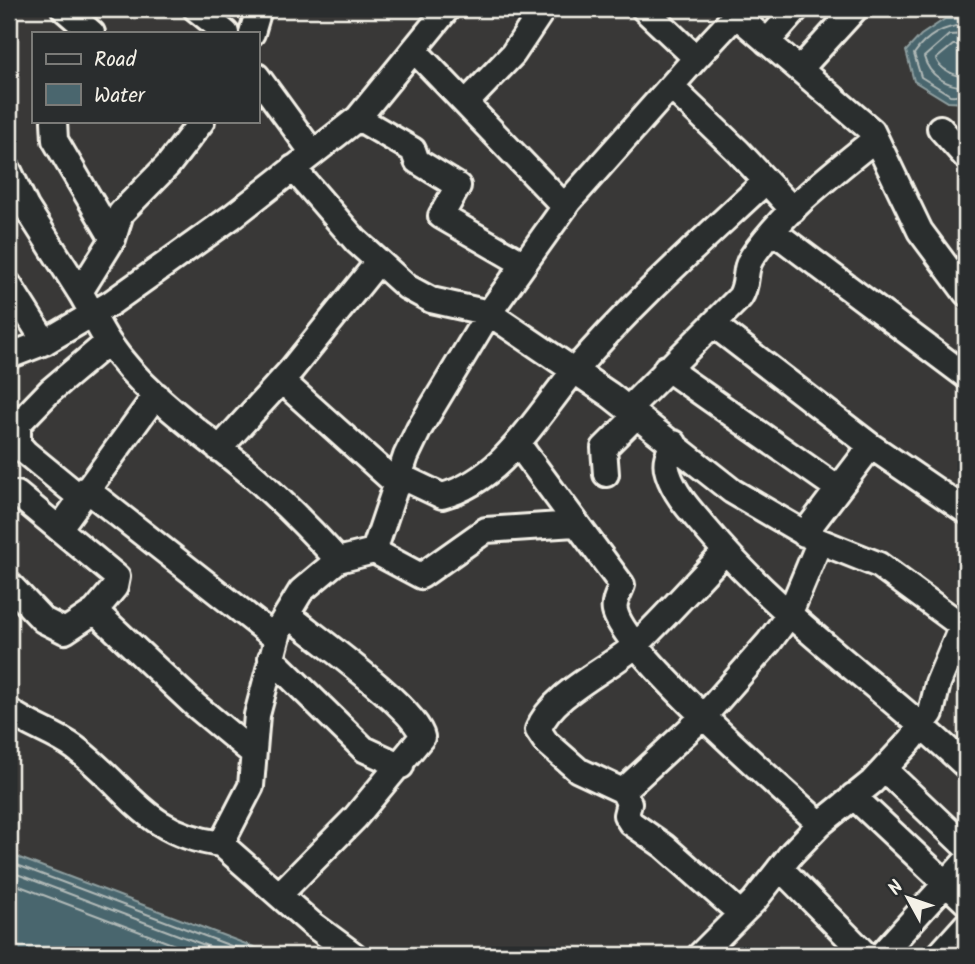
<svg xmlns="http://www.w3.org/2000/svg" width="975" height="964" font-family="Kalam,sans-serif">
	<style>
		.water { fill: #4a666e; stroke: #8e9e9f; stroke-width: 2 }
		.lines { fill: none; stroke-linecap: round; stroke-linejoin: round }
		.shore { stroke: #b0b9b7; stroke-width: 2 }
		.minor-casing { stroke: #f4f1e8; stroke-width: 30 }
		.minor { stroke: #2a2d2e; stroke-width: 24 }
	</style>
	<rect width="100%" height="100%" fill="#393837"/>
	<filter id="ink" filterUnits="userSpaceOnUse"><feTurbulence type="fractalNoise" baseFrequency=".0143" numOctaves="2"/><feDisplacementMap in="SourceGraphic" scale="14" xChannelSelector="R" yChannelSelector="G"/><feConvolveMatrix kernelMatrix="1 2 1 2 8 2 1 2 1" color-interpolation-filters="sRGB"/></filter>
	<g filter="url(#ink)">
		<!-- water -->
		<path class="water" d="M 945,19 L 966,19 L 966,103 L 948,102 L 914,81 L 906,51 L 921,35 Z
			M 9,854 L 275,955 L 9,955 Z"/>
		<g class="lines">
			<!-- shore -->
			<path class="shore" d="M 966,25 C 944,26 927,35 914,54 L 921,77 L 950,95 L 966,96
				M 966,34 L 949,35 L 924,57 C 929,76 947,86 966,87
				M 966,45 L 953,45 L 936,59 C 940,70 955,76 966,77
				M 9,862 L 255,955
				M 9,871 L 231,955
				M 9,882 L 201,955"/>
			<defs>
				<path id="minor" d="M 64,9 L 92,33
					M 196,9 L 226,33
					M 252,33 L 259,9
					M 767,42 L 796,9
					M 415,51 L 565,207
					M 696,58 L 736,15 L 872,131 L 920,231 L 966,293
					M 801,68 L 855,9
					M 257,76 L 313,153
					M 671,87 L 738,151 L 793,210
					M 466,103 L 513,54 L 543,9
					M 358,118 L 413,150 L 417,161 L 458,186 L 441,216 L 524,264
					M 54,121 L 55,140 L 113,239
					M 202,121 L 168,165 L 121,213 L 113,239 L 80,292 C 90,308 98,327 109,343 C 146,397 201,432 250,473 C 281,500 310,529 338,560
					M 940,128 L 966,157
					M 293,168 L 356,241 L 407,287 L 431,300 L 489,313 L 610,395 L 732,491 L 814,539 L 879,565 L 966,629
					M 9,171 L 26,207 L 80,292
					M 774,232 L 966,376
					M 9,285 L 45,342
					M 714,325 L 871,446 L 966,511
					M 9,356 L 45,342 L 111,303 L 233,216 L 358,118 L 447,9
					M 666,368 L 837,488
					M 282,381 L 398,485
					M 628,409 L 740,297 C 749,283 743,270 752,257 C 784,210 832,174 875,139
					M 674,443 C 668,454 664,461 668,473 C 675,495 692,512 707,530 C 782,620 882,686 966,766
					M 518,444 L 622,585 C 619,593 613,603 615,611 C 624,652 781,788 820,824
					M 219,449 L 291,370 L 378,262
					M 606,474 L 604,448 L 636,416
					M 400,476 L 442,496 C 503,480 537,415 575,370 C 633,302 701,242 766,181
					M 86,489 L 277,639
					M 17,494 L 117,577 L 115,587 L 95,611 L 195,705 L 253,753
					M 81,498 L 25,452 L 18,444 L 18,424 L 50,391 L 108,342
					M 59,529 L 156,395
					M 804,534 L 871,446
					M 374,551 L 421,576 L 486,530 L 575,524
					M 725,552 C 696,582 669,613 639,642 C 613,668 552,692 538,730 L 546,742 L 578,770 L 623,791 L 629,803 L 626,815 L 631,823 L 664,846 L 741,914
					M 9,584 L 43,620 L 65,631 L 95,611
					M 271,658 L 364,749 L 401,766
					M 9,711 C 29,726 55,733 75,748 C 130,789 144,834 221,844 L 251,786 L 257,715 L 281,624 L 301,591 L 338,560 L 374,551 L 406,456 L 419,429 L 489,313 L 569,201 L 696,58 L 644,9
					M 884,769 L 966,847
					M 623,791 L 704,716 L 769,642 L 789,615 L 817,548 L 814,539
					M 853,796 L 966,902
					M 221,844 L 312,924 L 354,955
					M 780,868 L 866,955
					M 279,895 L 355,818 L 422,737 C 417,709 314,636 287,614
					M 700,955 L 754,901 L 792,853 L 820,824 L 872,782 L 911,740 L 931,713 L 938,683 L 966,616
					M 881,955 L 966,861
					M 939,955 L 966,925"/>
			</defs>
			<!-- minor casing -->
			<use href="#minor" class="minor-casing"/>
			<!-- minor -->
			<use href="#minor" class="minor"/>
		</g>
	</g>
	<!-- margin -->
	<rect width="975" height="964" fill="none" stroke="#2a2d2e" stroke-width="35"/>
	<rect x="18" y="18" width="940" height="929" fill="none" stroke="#f4f1e8" stroke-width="2.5" filter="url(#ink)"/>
	<!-- legend -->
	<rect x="32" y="32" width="228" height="91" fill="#2a2d2e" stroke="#7b7b78" stroke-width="2"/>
	<rect x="46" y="54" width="35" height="10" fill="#2a2d2e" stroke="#7b7b78" stroke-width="2"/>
	<text x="94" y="66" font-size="21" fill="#f4f1e8">Road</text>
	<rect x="46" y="84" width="35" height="21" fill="#4a666e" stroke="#7b7b78" stroke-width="2"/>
	<text x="94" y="102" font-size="21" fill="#f4f1e8">Water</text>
	<!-- north arrow -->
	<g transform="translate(908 898) rotate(310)" stroke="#2a2d2e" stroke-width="5" paint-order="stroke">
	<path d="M0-5L12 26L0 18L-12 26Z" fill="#f4f1e8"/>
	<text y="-10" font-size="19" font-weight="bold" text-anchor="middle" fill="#f4f1e8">N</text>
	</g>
</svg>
